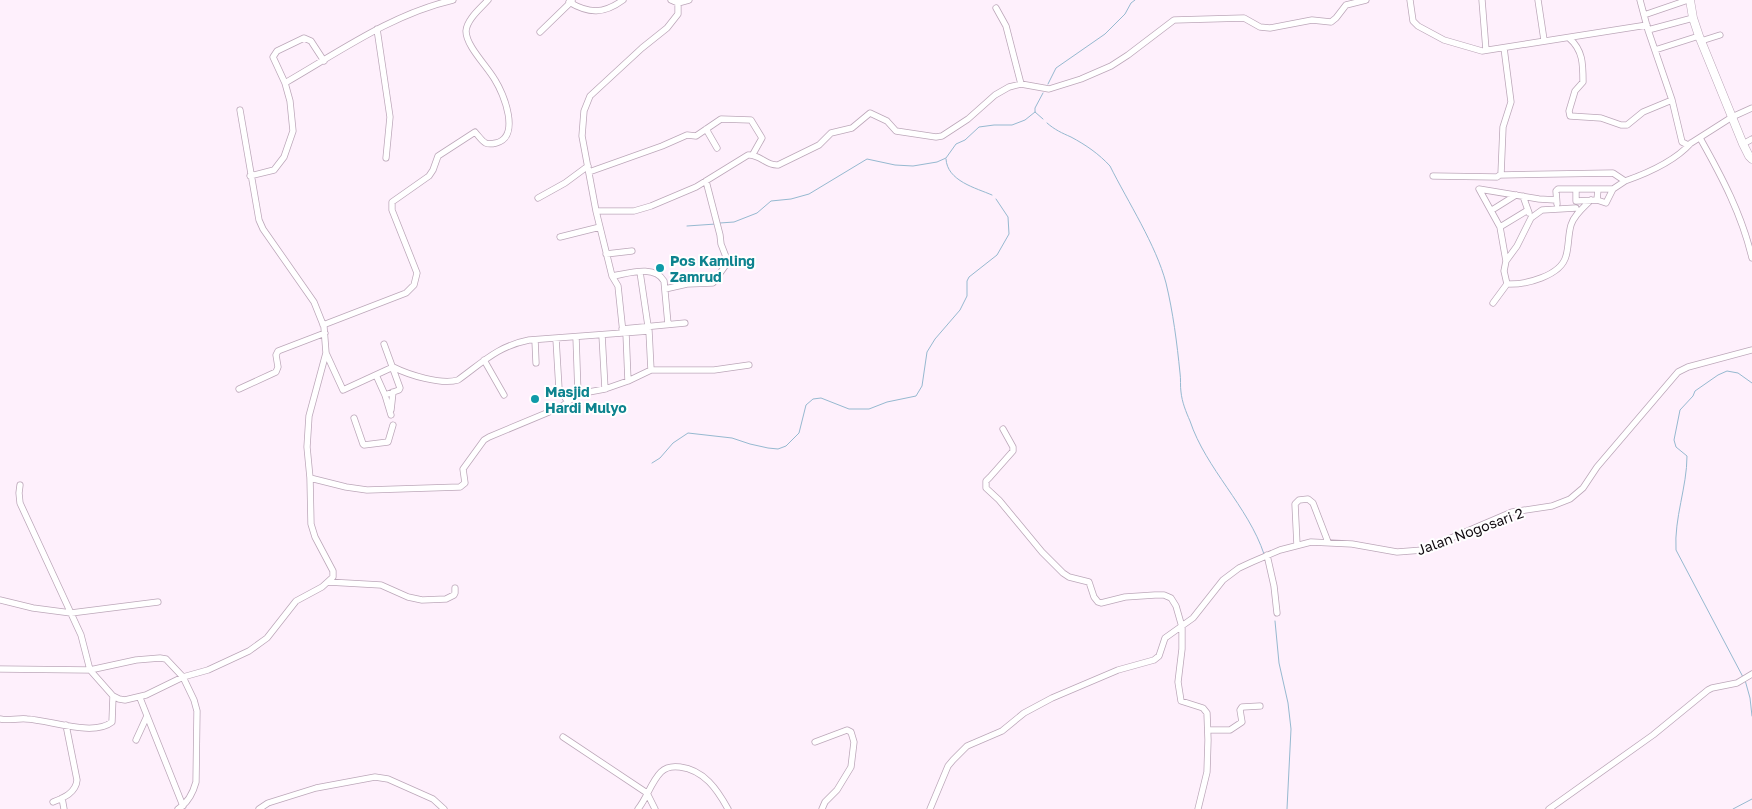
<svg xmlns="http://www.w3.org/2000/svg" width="1752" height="809" font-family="'Golos Text',sans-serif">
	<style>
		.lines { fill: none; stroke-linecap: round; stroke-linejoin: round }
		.stream { stroke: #96b9d0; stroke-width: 1 }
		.minor-casing { stroke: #bca7b9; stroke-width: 7 }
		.tertiary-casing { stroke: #bca7b9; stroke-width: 9 }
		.minor { stroke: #fff; stroke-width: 5.5 }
		.tertiary { stroke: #fff; stroke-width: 8 }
		.culture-dot { fill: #0f9aa8; stroke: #fff; stroke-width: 2 }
		.labels { text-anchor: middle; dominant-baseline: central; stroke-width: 4; stroke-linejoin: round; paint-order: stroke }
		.culture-label { font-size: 14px; font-weight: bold; fill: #0d838f; stroke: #fff; text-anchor: start }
		.street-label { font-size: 14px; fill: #110a10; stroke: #fff }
	</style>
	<rect width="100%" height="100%" fill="#fef0fc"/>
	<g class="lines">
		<!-- stream -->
		<path class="stream" d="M 1048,84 L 1056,68 L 1105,34 L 1125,14 L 1131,3 L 1135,0
			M 1043,93 L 1035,108 L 1035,112 L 1043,119
			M 1047,123 C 1055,130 1062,133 1071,137 C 1086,145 1099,154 1110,166 C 1128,202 1156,245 1166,283 C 1173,312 1177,343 1180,373 C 1181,379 1180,386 1181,392 C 1182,402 1186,412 1190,421 C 1206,469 1248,506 1264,554
			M 946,159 C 947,181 976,188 992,195
			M 720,223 L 734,222 L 757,213 L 771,201 L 791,199 L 809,194 L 867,159 L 895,165 L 913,166 L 937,162 L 946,158 L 956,144 L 965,140 L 979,127 L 994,125 L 1012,125 L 1025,120 L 1035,112
			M 687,226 L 716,224
			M 652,463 L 660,458 L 673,443 L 688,433 L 732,438 L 750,444 L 768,448 L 778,449 L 786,446 L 799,433 L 806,405 L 813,399 L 821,398 L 849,409 L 869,409 L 887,402 L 916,396 L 922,386 L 927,352 L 935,339 L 960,310 L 967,296 L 967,281 L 969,277 L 997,255 L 1009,234 L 1008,217 L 996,199
			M 1275,621 L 1279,663 L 1288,703 L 1291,729 L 1287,809
			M 1743,677 L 1676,550 C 1674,518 1687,487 1687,456 L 1676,447 L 1674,440 L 1680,410 L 1693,396 L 1695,391 L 1718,375 L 1727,371 L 1738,373 L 1752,383
			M 1745,680 L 1750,698 L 1752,716
			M 1733,809 L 1752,799"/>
		<defs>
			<path id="minor" d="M 671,0 L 678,3 L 689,0
				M 1410,0 L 1413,21 L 1418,26 L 1444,40 L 1482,51 L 1647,25
				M 1482,0 L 1486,50
				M 1538,0 L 1544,40
				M 1640,0 L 1648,30 L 1672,100 L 1682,142 L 1688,145 L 1732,117 L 1752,108
				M 569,2 C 589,14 604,14 623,0
				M 996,8 L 1006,26 L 1021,84
				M 1644,15 L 1688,0
				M 377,29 L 390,117 L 386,158
				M 1648,30 L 1693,18
				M 540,32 L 572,1
				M 1569,38 C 1583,50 1583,64 1583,82 L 1575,91 L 1569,111 L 1570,116 L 1601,118 L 1621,125 L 1627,125 L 1643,112 L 1672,100
				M 1701,41 L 1720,35
				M 1655,50 L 1699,36
				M 285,83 C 339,52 392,14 453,0
				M 706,129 L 717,148
				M 1700,138 C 1722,177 1742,215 1752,258
				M 1743,144 L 1752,139
				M 589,172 L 662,146 L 687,135 L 696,136 L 721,119 L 751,120 L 762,138 L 753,154
				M 1500,175 L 1613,173 L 1625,181 C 1648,173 1674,162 1691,143
				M 250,176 L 274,170 L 284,157 L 293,131 L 290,101 L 285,83 L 273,57 L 277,51 L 304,38 L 311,41 L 324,61
				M 1433,176 L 1497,177 L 1501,174 L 1503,127 L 1511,102 L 1504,48
				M 1576,189 L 1576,201 L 1597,200 L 1606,203 L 1613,189 L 1625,181
				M 1523,196 L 1529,213
				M 538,198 L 565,183 L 588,166
				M 1597,200 L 1598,189 L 1613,189
				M 1557,204 L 1556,191 L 1558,189 L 1598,189
				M 1492,210 L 1516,195
				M 596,211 L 634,211 L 651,206 L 696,187 L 748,155 C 760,154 766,166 778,165 L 819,145 L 831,133 L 852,128 L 870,113 L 887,121 L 896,131 L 936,137 L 942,136 L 968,119 L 995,95 L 1009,87 L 1021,84 L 1049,89 L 1081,79 L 1111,66 L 1128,55 L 1174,20 L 1244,18 L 1260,27 L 1270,28 L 1312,20 L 1331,22 L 1336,18 L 1346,5 L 1366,0
				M 1500,227 L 1528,210
				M 560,237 L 600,227
				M 606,254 L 632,251
				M 1506,261 L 1500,227 L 1479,189 L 1539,199 L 1556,200
				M 640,272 L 648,326
				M 612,276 C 627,274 654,264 664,281 L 668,324
				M 1507,284 L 1504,271 L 1506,261 L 1517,246 L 1531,218 L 1542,210 L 1576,208
				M 665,289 L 687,284 L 713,283 L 728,262 L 721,244 L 720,235 L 706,181
				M 1493,303 L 1507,284 C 1525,285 1561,276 1566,256 C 1569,246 1568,235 1571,225 C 1574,215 1584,207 1591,200
				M 323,325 L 406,293 L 414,285 L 417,273 L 392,210 L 392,202 L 429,176 L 433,170 L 438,156 L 475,132 C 483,141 484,146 496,143 C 521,137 504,94 495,80 C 487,66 466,46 466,31 C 467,19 481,8 488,0
				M 622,329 L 685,323
				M 649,331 L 651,370
				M 623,333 L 618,286 L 612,276 L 596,211 L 582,136 L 584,111 L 590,96 L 642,48 L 667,28 L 678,14 L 678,3
				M 626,333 L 628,381
				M 602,335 L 605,389
				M 576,337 L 578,394
				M 556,339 L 559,389 L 568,402
				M 535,340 L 536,363
				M 384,344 L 400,388 L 399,390 L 385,395
				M 326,353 L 343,390 L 393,367 C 409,375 441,385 458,380 C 483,362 498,346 529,340 L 649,331
				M 484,360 L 504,395
				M 651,370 L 714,370 L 749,365
				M 376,375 L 385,395 L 391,415
				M 239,389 L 276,372 L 278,367 L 276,355 L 278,351 L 325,333
				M 391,410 L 393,392
				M 354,418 L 363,444 L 364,445 L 388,442 L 393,425
				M 1003,429 L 1013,447 L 1013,451 L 990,477 L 986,481 L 986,488 L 999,500 L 1042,552 L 1063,573 L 1069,577 L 1089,582 L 1094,597 L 1098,602 L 1101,603 L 1125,597 L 1155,595 L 1164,595 L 1171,598 L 1176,606 L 1182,627 L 1182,649 L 1178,682 L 1181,701 L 1203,708 L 1207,713 L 1208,740 L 1207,772 L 1198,809
				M 310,478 L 346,487 L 367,490 L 460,487 L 465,483 L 463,469 L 484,440 L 489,437 L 561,407 L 578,394 L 605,389 L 628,381 L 651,370
				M 20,485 L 19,493 L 20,503 L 81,635 L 90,670 L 113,696 L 119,699 L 125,700 L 146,695 L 183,677 L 208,670 L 249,651 L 267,638 L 296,601 L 322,587 L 333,577 L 333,571 L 315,537 L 311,524 L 310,478 L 307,447 L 309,416 L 326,353 L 324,327 L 314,302 L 263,229 L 259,220 L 240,110
				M 1297,545 L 1295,504 L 1299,500 L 1308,499 L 1313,503 L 1328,542
				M 1267,555 L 1274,586 L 1277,613
				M 328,582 L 381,585 L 408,597 L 422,600 L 446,599 L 454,595 L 455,593 L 455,588
				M 0,600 L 33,608 L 71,613 L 158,602
				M 0,669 L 90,670 L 136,660 L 160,658 L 166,659 L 183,677 L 194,700 L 197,711 L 196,782 C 193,793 188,803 178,809
				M 140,698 L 183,806
				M 0,719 C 9,721 18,718 27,719 C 50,720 93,737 112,722 L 113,696
				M 1208,730 L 1230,730 L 1242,722 L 1240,710 L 1242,707 L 1260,706
				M 563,737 L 647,793 L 655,809
				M 136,740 L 147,716
				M 815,742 L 847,730 L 851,732 L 854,742 L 851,767 L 837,790 L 825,802 L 822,809
				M 62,798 L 64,809
				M 53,802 C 63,798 76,793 77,780 L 66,725
				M 259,809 L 268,803 L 316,788 L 375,777 L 388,779 L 433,799 L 444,809
				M 638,809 C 647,798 651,782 661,772 C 666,767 673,766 680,767 C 704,770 717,789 728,809
				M 930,809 L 948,766 L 953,760 L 967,746 L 1002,731 L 1024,713 L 1052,698 L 1118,670 L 1154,660 L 1159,656 L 1165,638 L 1193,618 L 1223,580 L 1239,568 L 1252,562 L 1280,550 L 1311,542 L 1352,544 L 1397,552 L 1423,550 L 1512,512 L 1552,506 L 1570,499 L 1583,488 L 1597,467 L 1678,372 L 1688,367 L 1752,350
				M 1549,809 L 1653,735 L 1708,690 L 1712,688 L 1737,683 L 1752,674"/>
			<path id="tertiary" d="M 1690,0 L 1693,18 L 1699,36 L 1743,144 L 1749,156 L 1752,159"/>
		</defs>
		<!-- minor casing -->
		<use href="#minor" class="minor-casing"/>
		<!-- tertiary casing -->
		<use href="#tertiary" class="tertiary-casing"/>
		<!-- minor -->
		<use href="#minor" class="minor"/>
		<!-- tertiary -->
		<use href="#tertiary" class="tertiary"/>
	</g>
	<!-- markers -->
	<g class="culture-dot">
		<circle cx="660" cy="268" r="5"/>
		<circle cx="535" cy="399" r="5"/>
	</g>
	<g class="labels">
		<!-- culture labels -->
		<g class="culture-label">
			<text x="670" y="260">Pos Kamling<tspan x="670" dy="16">Zamrud</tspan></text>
			<text x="545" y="391">Masjid<tspan x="545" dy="16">Hardi Mulyo</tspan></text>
		</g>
		<!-- street labels -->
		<g class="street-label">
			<text transform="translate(1470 531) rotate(-20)">Jalan Nogosari 2</text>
		</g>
	</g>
</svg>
